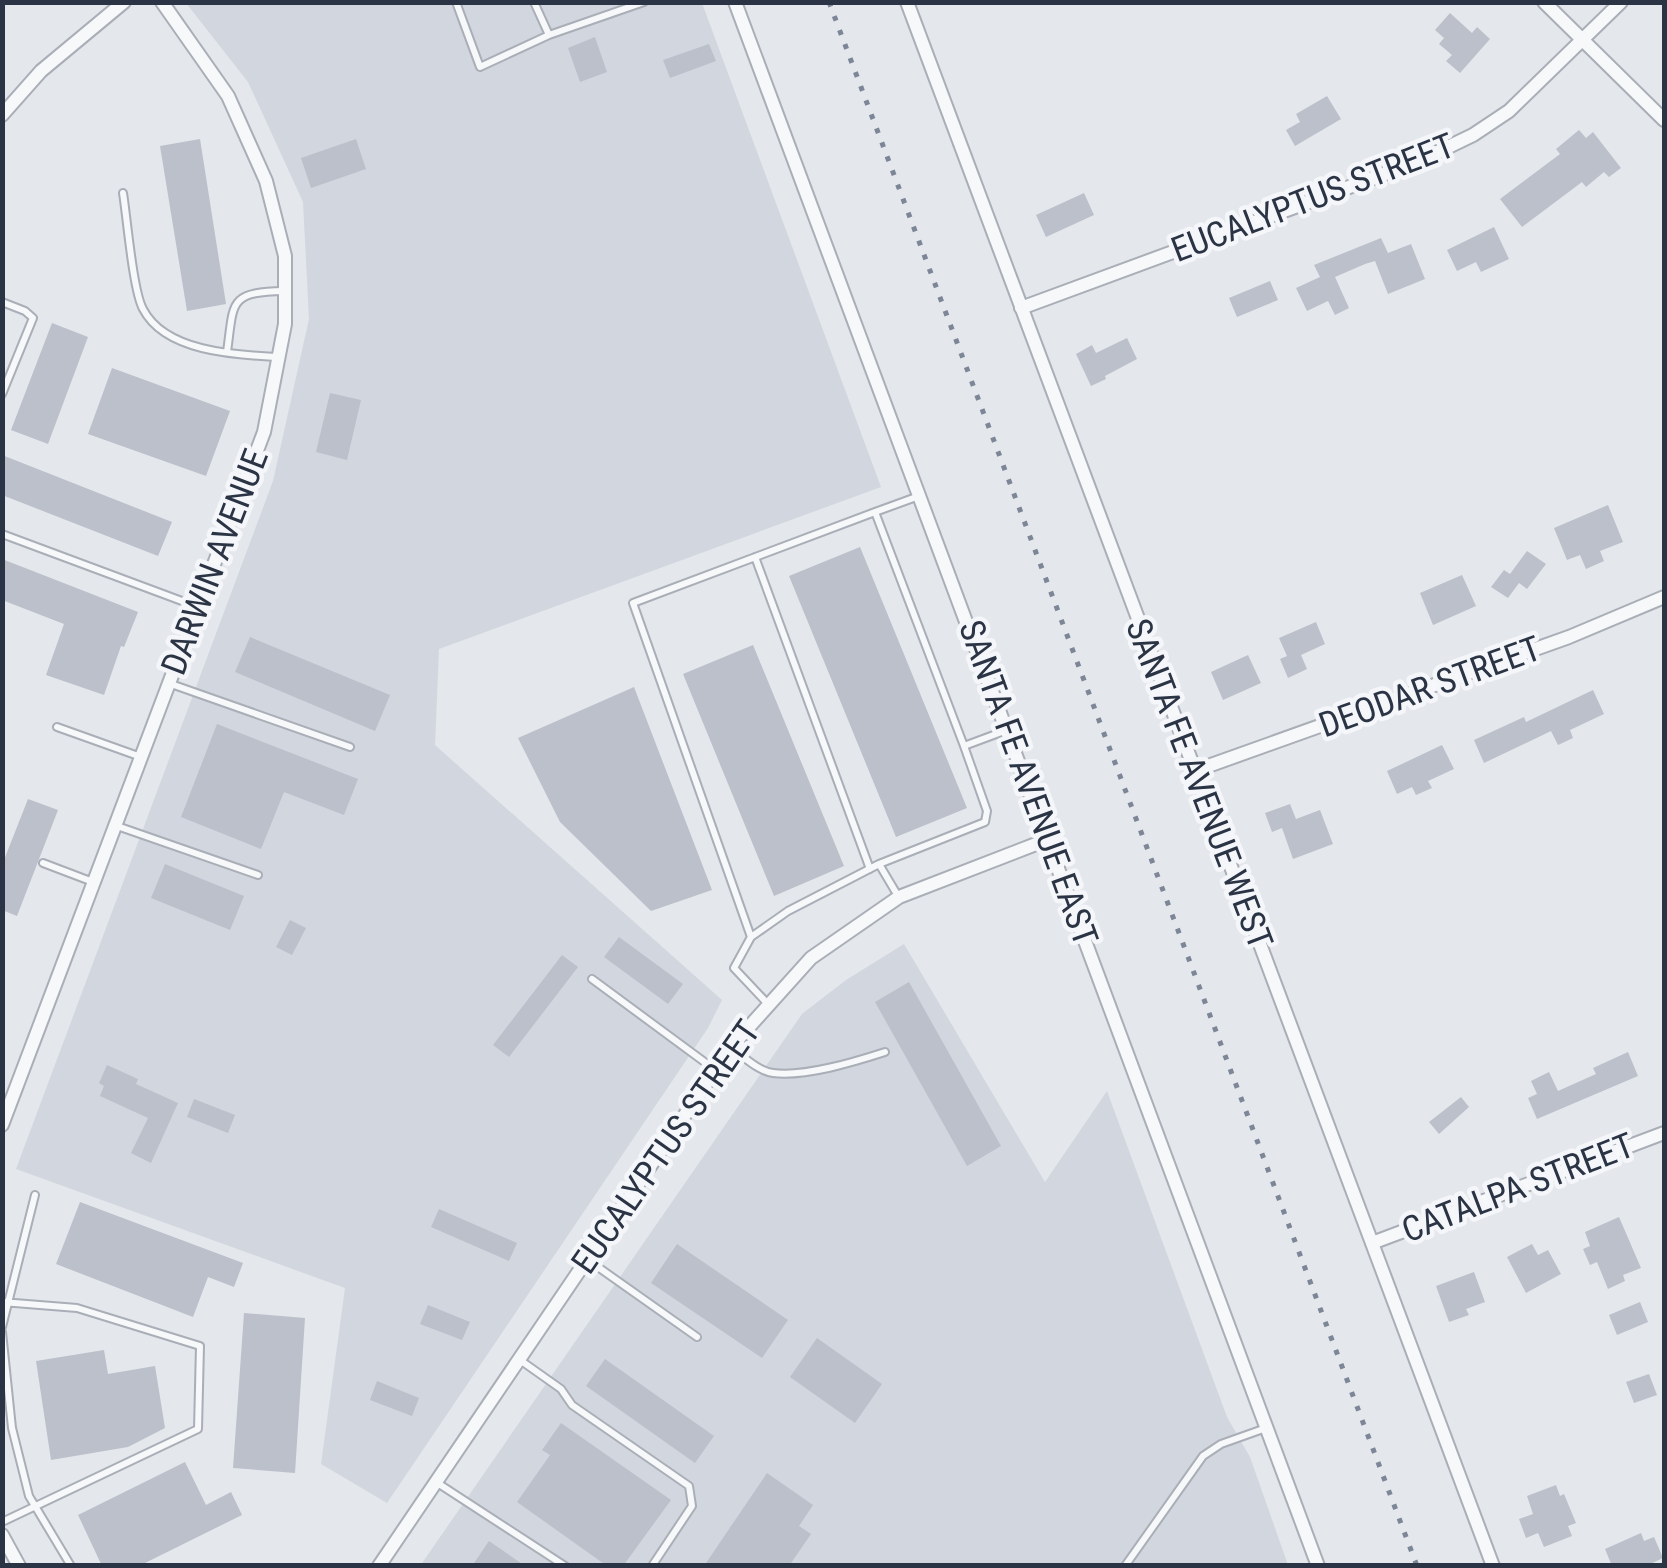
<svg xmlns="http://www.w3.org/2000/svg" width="1667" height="1568" font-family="'Roboto Condensed',sans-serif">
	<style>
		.built { fill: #d2d6de }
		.building { fill: #bbc0ca }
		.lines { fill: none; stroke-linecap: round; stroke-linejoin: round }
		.lane-casing { stroke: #a9aeb7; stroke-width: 10 }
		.street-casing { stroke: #a9aeb7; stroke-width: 16 }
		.lane { stroke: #f7f8fa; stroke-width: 6 }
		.street { stroke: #f7f8fa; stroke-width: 12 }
		.rail { stroke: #7d8696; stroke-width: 5; stroke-dasharray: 5 10; stroke-linecap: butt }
		.labels { text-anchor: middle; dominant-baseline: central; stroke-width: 9; stroke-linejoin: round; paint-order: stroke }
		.street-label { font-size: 35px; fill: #2b3445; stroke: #f4f6f9 }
	</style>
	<rect width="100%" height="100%" fill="#e4e7ec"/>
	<!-- built -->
	<path class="built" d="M 186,3 L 702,3 L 881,487 L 439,649 L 435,745 L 722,1000 L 708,1028 L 387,1503 L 321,1464 L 345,1288 L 16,1169 L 273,481 L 309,319 L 303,202 L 248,82 Z
		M 904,944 L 1045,1182 L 1107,1091 L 1227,1417 L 1250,1457 L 1288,1565 L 420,1566 L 802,1014 L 846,980 Z"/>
	<!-- building -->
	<path class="building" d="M 1450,13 L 1472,33 L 1477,27 L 1490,39 L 1460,73 L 1446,61 L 1452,55 L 1439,44 L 1444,38 L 1435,30 Z
		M 595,37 L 607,72 L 580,82 L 568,48 Z
		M 709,44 L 716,61 L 670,78 L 663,60 Z
		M 1327,96 L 1341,119 L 1295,146 L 1286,130 L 1300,122 L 1296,114 Z
		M 1579,130 L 1586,138 L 1593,132 L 1621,168 L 1609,177 L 1604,172 L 1586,187 L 1582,182 L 1522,227 L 1500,199 L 1560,154 L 1556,149 Z
		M 200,139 L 226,304 L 187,311 L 160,146 Z
		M 356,139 L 366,169 L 311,188 L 301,158 Z
		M 1084,193 L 1094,215 L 1046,237 L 1036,215 Z
		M 1494,227 L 1509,259 L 1481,272 L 1476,262 L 1457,271 L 1447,250 Z
		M 1381,238 L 1388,253 L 1411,244 L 1425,279 L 1388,294 L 1375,261 L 1365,264 L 1335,277 L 1349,308 L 1335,315 L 1328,301 L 1307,311 L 1296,288 L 1320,277 L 1314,265 Z
		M 1270,281 L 1278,300 L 1237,317 L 1229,298 Z
		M 52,323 L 88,337 L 48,444 L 11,430 Z
		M 1127,338 L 1137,359 L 1105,376 L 1106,379 L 1091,386 L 1076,354 L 1092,345 L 1096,353 Z
		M 112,368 L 230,411 L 206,476 L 88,434 Z
		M 330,393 L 361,400 L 347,460 L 316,452 Z
		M 2,455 L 172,522 L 158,556 L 2,495 Z
		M 1608,505 L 1623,542 L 1600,551 L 1604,561 L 1586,569 L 1580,555 L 1567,560 L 1554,528 Z
		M 860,547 L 967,808 L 896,837 L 789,576 Z
		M 1527,551 L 1546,564 L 1527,589 L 1519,583 L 1508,598 L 1491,587 L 1504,570 L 1510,574 Z
		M 2,559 L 138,612 L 124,647 L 121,646 L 104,695 L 46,675 L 64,624 L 2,600 Z
		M 1462,575 L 1476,606 L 1433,625 L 1420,593 Z
		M 1316,622 L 1325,644 L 1301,655 L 1307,669 L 1288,678 L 1280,659 L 1287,656 L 1279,638 Z
		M 250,637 L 390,695 L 375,731 L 235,672 Z
		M 753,645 L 844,866 L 774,896 L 683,674 Z
		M 1248,655 L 1261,683 L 1223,700 L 1211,672 Z
		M 634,687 L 712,890 L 651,911 L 560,822 L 518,738 Z
		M 1593,690 L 1604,714 L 1570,730 L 1573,738 L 1558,745 L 1551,731 L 1484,763 L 1474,740 L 1524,717 L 1526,722 Z
		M 217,724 L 358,779 L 344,815 L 284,792 L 261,849 L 181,817 Z
		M 1442,745 L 1454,769 L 1428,781 L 1432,788 L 1416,795 L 1412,787 L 1397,794 L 1387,771 Z
		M 28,799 L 58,810 L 17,916 L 2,910 L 2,865 Z
		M 1290,804 L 1296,819 L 1320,810 L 1333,844 L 1293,859 L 1282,828 L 1272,832 L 1265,813 Z
		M 165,864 L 244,896 L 230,930 L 151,898 Z
		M 290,920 L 306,928 L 292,955 L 276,947 Z
		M 619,937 L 683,984 L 668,1004 L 604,957 Z
		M 562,955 L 578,967 L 509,1057 L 493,1045 Z
		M 909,982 L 1001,1146 L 967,1166 L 875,1002 Z
		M 1628,1052 L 1638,1076 L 1537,1119 L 1528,1098 L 1537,1094 L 1531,1081 L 1549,1072 L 1558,1091 L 1596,1074 L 1593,1068 Z
		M 107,1065 L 138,1079 L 136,1084 L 178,1103 L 151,1163 L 131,1153 L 148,1118 L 100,1096 L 104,1086 L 99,1083 Z
		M 1461,1097 L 1469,1107 L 1439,1134 L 1429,1122 Z
		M 194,1099 L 235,1115 L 228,1133 L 187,1117 Z
		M 80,1202 L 243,1263 L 234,1287 L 208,1277 L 193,1317 L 56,1264 Z
		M 439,1209 L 517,1243 L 509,1261 L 431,1227 Z
		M 1619,1217 L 1641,1268 L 1623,1275 L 1625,1281 L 1608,1289 L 1597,1262 L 1590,1265 L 1583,1249 L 1590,1246 L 1585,1232 Z
		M 677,1244 L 788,1320 L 762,1358 L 651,1283 Z
		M 1532,1244 L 1538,1255 L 1548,1250 L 1561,1274 L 1526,1293 L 1507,1257 Z
		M 1474,1272 L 1485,1302 L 1466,1309 L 1469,1315 L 1449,1322 L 1436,1286 Z
		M 1640,1302 L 1648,1322 L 1617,1335 L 1609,1315 Z
		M 428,1305 L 470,1322 L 462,1340 L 420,1324 Z
		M 244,1313 L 305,1318 L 295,1473 L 233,1468 Z
		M 817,1338 L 882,1384 L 855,1423 L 790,1377 Z
		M 104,1350 L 108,1374 L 155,1366 L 165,1428 L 128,1447 L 51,1460 L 36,1361 Z
		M 605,1359 L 714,1436 L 695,1463 L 586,1386 Z
		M 1649,1374 L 1657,1395 L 1634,1403 L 1626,1382 Z
		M 377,1381 L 419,1398 L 412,1416 L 370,1400 Z
		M 561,1423 L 671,1500 L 623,1566 L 607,1566 L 517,1502 L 550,1455 L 542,1450 Z
		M 185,1462 L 206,1505 L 231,1492 L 242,1515 L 139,1566 L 102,1566 L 78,1515 Z
		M 767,1473 L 813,1505 L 799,1526 L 811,1534 L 789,1566 L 704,1566 Z
		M 1556,1485 L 1560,1496 L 1564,1494 L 1576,1523 L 1568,1526 L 1572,1536 L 1544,1547 L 1538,1533 L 1526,1538 L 1519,1519 L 1533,1514 L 1527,1496 Z
		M 1641,1533 L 1644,1541 L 1654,1537 L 1663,1558 L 1646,1566 L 1612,1566 L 1605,1549 Z
		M 489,1541 L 525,1566 L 472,1566 Z"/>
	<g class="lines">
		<defs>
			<path id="lane" d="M 456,2 L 480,67 L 549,35
				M 534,2 L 549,35 L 644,2
				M 123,193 C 127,218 133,291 143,309 C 165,352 236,355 277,357
				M 2,302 L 25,311 L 33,318 L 2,394
				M 227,352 C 234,302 228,292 284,291
				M 919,496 L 875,512 L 964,746 L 1007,730
				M 2,534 L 198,607
				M 755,557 L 870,869
				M 171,684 L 350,747
				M 57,727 L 141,757
				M 117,826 L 258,875
				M 43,863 L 93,882
				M 879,864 L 985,822 L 987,811 L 964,746
				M 751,937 L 633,603 L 875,512
				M 592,979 L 714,1069
				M 768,1004 L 734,968 L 751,937 L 788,911 L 879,864 L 898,896
				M 732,1048 C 744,1057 758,1071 773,1073 C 805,1077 854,1062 885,1052
				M 588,1260 L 697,1337
				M 2,1302 L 77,1308 L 200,1346 L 198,1429 L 2,1522
				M 2,1327 L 35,1195
				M 2,1332 L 12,1428 L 29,1496 L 71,1566
				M 520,1360 L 561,1389 L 572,1405 L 689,1486 L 692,1506 L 652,1566
				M 436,1482 L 565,1566
				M 1125,1566 L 1203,1456 L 1221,1444 L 1266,1428"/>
			<path id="street" d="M 735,2 L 1318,1566
				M 907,2 L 1493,1566
				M 1544,2 L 1664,120
				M 2,115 L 41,71 L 124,2
				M 1021,308 L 1417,162 L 1473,135 L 1509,111 L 1621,2
				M 1194,771 L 1569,637 L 1664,597
				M 2,1125 L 264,432 L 285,324 L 285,256 L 266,181 L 228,96 L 162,2
				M 1372,1243 L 1664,1133
				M 2,1535 L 19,1566
				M 379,1566 L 731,1047 L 811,958 L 899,897 L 1049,839"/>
		</defs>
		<!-- lane casing -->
		<use href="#lane" class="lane-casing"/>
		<!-- street casing -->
		<use href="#street" class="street-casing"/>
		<!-- lane -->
		<use href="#lane" class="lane"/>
		<!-- street -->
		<use href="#street" class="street"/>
		<!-- rail -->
		<path class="rail" d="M 829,2 L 1417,1566"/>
	</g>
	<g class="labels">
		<!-- street labels -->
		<g class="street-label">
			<text transform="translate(1313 198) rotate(-21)">EUCALYPTUS STREET</text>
			<text transform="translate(215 562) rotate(-69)">DARWIN AVENUE</text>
			<text transform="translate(1430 687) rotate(-20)">DEODAR STREET</text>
			<text transform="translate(1028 783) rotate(70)">SANTA FE AVENUE EAST</text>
			<text transform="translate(1199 784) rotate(69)">SANTA FE AVENUE WEST</text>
			<text transform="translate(666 1147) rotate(-55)">EUCALYPTUS STREET</text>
			<text transform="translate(1518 1188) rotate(-21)">CATALPA STREET</text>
		</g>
	</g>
	<!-- border -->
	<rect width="1667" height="1568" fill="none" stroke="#2b3445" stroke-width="10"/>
</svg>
